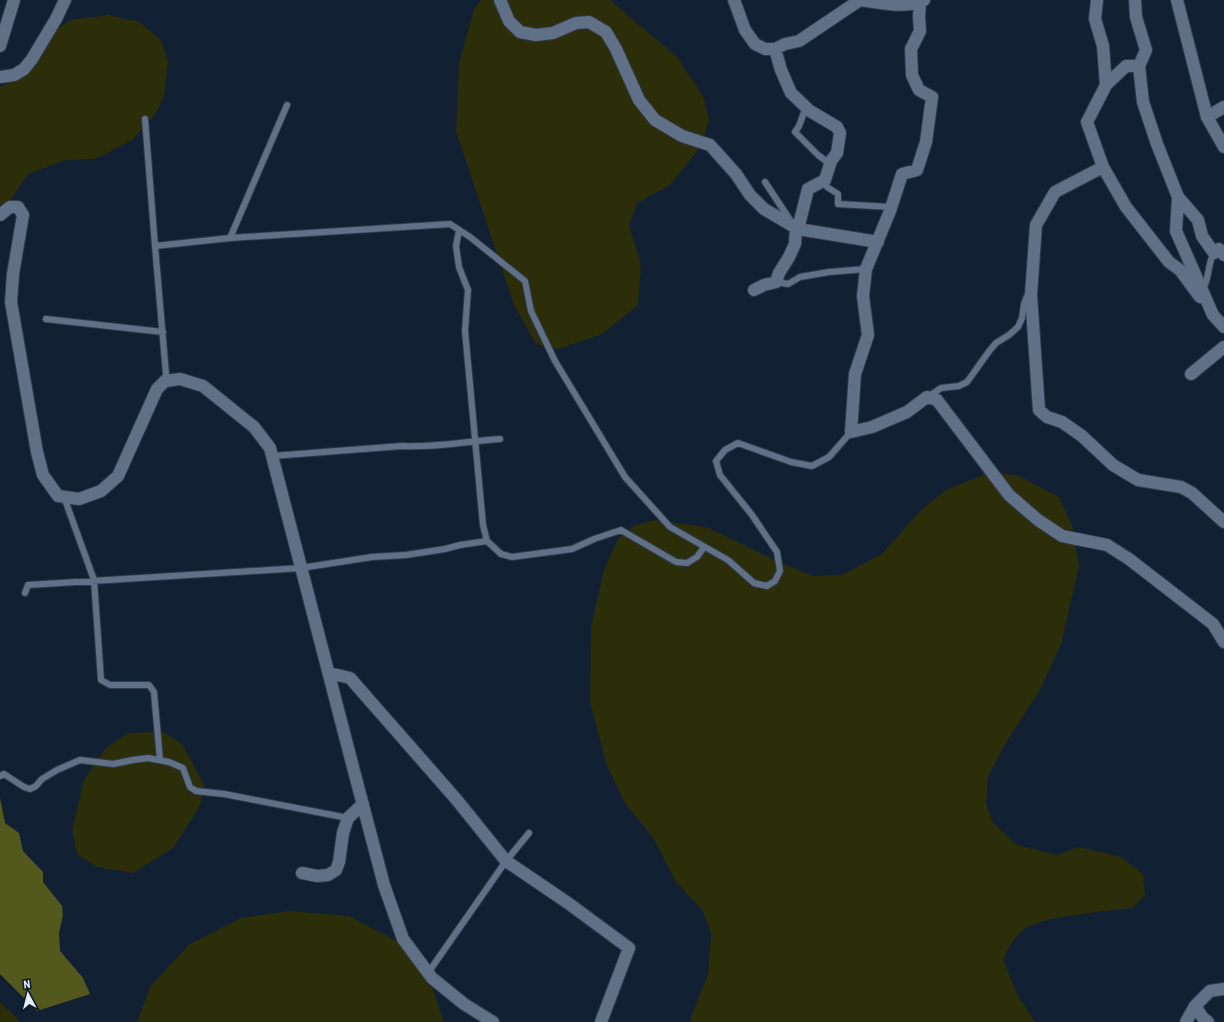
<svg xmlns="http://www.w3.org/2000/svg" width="1224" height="1022" font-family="'Roboto Condensed',sans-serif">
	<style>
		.green { fill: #2b2e09 }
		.water { fill: #53581d }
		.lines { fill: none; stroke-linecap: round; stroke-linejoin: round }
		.lane-casing { stroke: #323b4b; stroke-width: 8 }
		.street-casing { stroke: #323b4b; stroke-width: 14 }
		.secondary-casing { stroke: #323b4b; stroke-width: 14 }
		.lane { stroke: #5f7087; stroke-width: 6 }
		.street { stroke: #5f7087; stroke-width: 12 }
		.secondary { stroke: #5f7087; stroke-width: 12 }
	</style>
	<rect width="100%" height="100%" fill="#122033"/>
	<!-- green -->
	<path class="green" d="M 481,0 L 610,0 L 677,57 L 703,96 L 709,120 L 701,146 L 670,185 L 637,203 L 629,225 L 641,266 L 638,305 L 602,334 L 558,349 L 536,344 L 514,305 L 456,131 L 459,64 L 474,9 Z
		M 109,15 L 139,22 L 160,39 L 168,60 L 164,97 L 154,116 L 132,140 L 95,159 L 66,160 L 28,174 L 11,199 L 0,209 L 0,87 L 8,83 L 50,34 L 70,20 Z
		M 988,473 L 1017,475 L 1059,497 L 1072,525 L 1079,566 L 1061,644 L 1041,688 L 1004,746 L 988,777 L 986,804 L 993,823 L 1017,845 L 1057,855 L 1079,847 L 1121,857 L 1143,874 L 1145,896 L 1132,908 L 1096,912 L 1050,919 L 1026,927 L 1013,940 L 1003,959 L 1017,994 L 1035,1022 L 691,1022 L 691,1017 L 708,974 L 711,934 L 703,911 L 676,882 L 654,839 L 625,803 L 607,766 L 590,702 L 591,626 L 604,570 L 618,539 L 636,525 L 655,520 L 707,527 L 772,559 L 813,576 L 842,575 L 882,554 L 921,510 L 946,490 Z
		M 163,732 L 182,744 L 204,784 L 200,806 L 173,848 L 133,873 L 97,867 L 78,855 L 72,831 L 84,780 L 105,749 L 128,733 Z
		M 290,911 L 349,916 L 398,942 L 433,990 L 444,1022 L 137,1022 L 151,985 L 190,944 L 241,918 Z
		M 0,1002 L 17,1018 L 19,1022 L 0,1022 Z"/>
	<!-- water -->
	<path class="water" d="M 0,798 L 5,823 L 19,833 L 23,851 L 43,872 L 43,882 L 62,906 L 63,915 L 59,933 L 60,951 L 83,978 L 90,994 L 37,1011 L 0,974 Z"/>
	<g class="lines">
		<defs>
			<path id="lane" d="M 806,107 L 799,126 L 795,132 L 818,155 L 830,164
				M 145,119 L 155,246
				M 825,180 L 827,187 L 838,194 L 838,204 L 891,207
				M 765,182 L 792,223
				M 459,230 L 456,246 L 459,267 L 468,290 L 465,331 L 483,525 L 487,541 L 501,554 L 512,557 L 572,549 L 594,539 L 621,530 L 676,562 L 687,563 L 697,557 L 704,547
				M 230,238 L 287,105
				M 776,282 L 788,284 L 800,277 L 829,272 L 866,269
				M 1202,290 C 1210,280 1207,264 1214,253
				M 46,319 L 163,332
				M 165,381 L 166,374 L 155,246 L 230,238 L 450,224 L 470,237 L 525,281 L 531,311 L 555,361 L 625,477 L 670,527 L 728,560 L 754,583 L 767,586 L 775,581 L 780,571 L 777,552 L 752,515 L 720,475 L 716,461 L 725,450 L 738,443 L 791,462 L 812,466 L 829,457 L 851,432
				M 928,397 L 941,388 L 959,386 L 967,382 L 990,350 L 996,343 L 1009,335 L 1018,327 L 1022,318 L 1024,304 L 1027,296 L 1029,295
				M 272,456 L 402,446 C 434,448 467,441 500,439
				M 64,497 L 94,580 L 101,680 L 110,685 L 149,685 L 154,692 L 160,760
				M 25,593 L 28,585 L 301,568 L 372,557 L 406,555 L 445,549 L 460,545 L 487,541
				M 0,776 L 4,774 L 24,787 L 30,789 L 36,786 L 42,779 L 57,770 L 80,760 L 113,764 L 133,760 L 148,758 L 169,762 L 183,768 L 190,787 L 196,791 L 224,794 L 348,818
				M 428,973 L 506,861 L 529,833"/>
			<path id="street" d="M 500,0 L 509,21 L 520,32 L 536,35 L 553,33 L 576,23 L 589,22 L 606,32 L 616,49 L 639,100 L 655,120 L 682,136 L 710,145 L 736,174 L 750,195 L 764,209 L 798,229 L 878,242
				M 734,0 L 745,30 L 755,44 L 765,49 L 775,49 L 785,44 L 799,41 L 860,0
				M 860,0 C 878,3 908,9 924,0
				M 1097,0 L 1095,19 L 1103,46 L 1106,85
				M 1135,0 L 1136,17 L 1146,50 L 1139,66 L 1143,102 L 1157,144 L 1178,197 L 1176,231 L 1213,315 L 1224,327
				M 920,2 L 919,17 L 920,31 L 911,49 L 912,75 L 919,90 L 932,97 L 926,142 L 917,170 L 902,174 L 890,211 L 866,269 L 863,296 L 868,335 L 855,374 L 851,432 L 872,427 L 907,412 L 927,397 L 937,400 L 1009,495 L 1038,520 L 1062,536 L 1107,545 L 1129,559 L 1213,624 L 1224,642
				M 0,46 L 14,0
				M 775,49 L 781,70 L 791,93 L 810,111 L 837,127 L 840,133 L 837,153 L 831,161 L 825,180 L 808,189 L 798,229
				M 1139,66 L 1126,66 L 1106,85 L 1087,122 L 1103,167 L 1126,207 L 1169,262 L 1180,270 L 1200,297
				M 0,77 L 14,75 L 24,69 L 32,59 L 56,19 L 65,0
				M 1207,117 L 1224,107
				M 1103,167 L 1055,192 L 1036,225 L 1031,295 L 1039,410 L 1047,417 L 1062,422 L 1082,436 L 1113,465 L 1138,480 L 1181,487 L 1192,493 L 1224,522
				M 1178,197 L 1198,220 L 1202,236 L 1214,253 L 1219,249 L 1224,255
				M 0,215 L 10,207 L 18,207 L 23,215 L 13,274 L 11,302 L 37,452 L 43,475 L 58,496 L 79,499 L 101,491 L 118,476 L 157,389 L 165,381 L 180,379 L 203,386 L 254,427 L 270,448 L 354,771 L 384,885 L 403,939 L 432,978 L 464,1004 L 493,1022
				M 754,290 L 764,285 L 776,282 L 779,273 L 789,257 L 795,244 L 796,227
				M 1191,374 L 1224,347
				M 329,673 L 350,678 L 456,799 L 506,861 L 568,903 L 629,948 L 601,1022
				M 302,873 L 317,876 L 328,875 L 336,870 L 339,862 L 343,833 L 348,818 L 363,804
				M 1186,1022 L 1195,1006
				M 1208,1022 L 1203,1018 L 1195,1006 L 1210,991 L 1224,989"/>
			<path id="secondary" d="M 1177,0 L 1207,117 L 1224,147"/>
		</defs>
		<!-- lane casing -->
		<use href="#lane" class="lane-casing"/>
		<!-- street casing -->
		<use href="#street" class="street-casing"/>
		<!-- secondary casing -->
		<use href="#secondary" class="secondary-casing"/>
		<!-- lane -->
		<use href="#lane" class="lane"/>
		<!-- street -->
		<use href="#street" class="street"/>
		<!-- secondary -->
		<use href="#secondary" class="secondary"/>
	</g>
	<!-- north arrow -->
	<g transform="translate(28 994) rotate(353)" stroke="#091729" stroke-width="3" paint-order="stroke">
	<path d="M0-3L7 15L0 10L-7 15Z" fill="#e2ecfa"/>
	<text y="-6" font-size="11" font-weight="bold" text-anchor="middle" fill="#e2ecfa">N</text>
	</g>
</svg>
